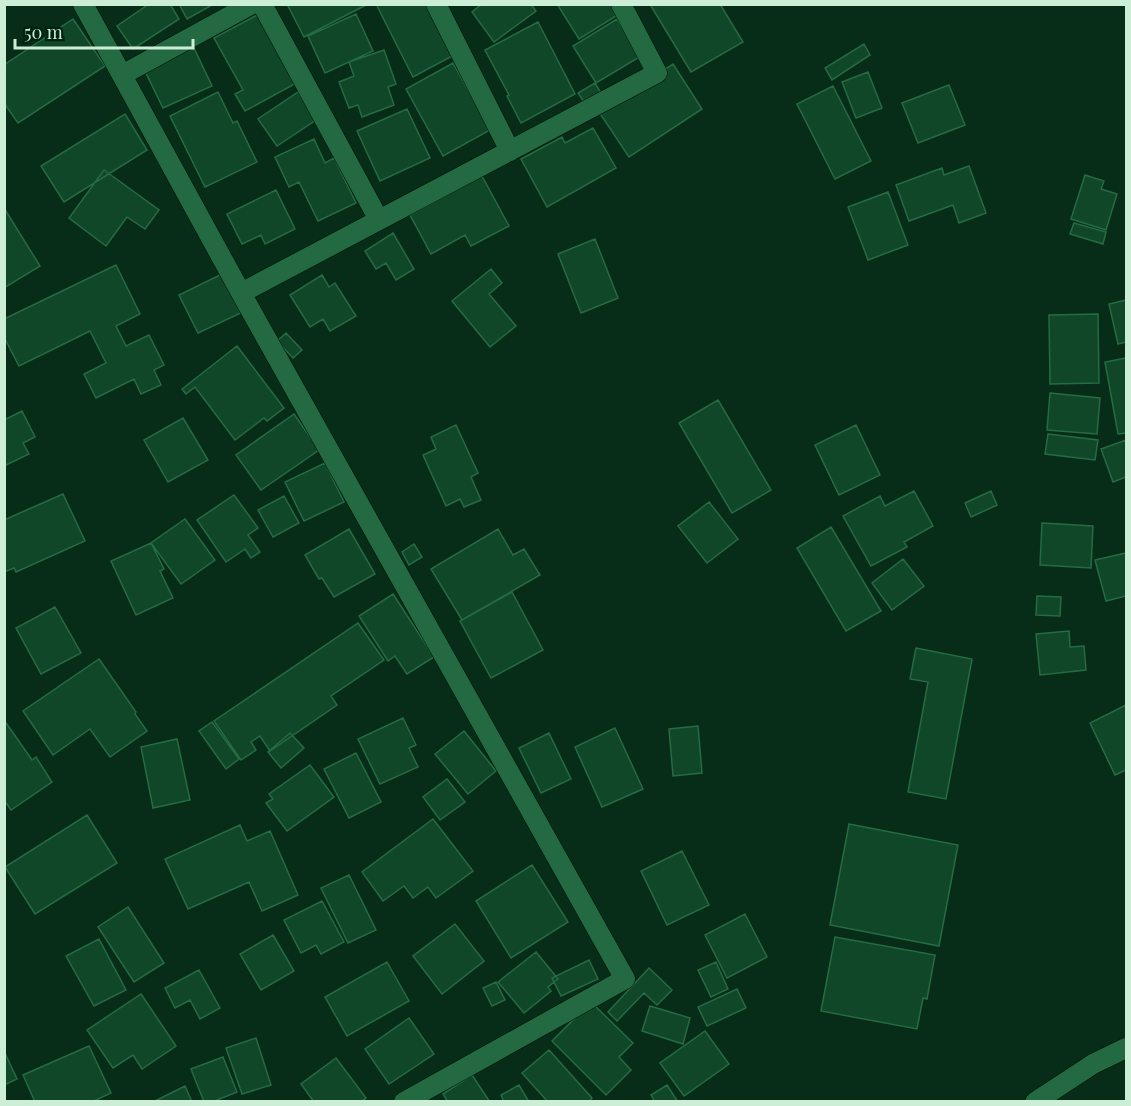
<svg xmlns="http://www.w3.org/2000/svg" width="1131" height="1106" font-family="'Playfair Display',serif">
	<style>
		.building { fill: #104729; stroke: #256b43; stroke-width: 1.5 }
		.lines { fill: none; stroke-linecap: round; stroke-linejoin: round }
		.minor-casing { stroke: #011307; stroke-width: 21 }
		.minor { stroke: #236941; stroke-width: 20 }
	</style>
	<rect width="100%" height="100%" fill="#072d18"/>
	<!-- building -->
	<path class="building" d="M 149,4 L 170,4 L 179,19 L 133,49 L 117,26 Z
		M 179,4 L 214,4 L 187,19 Z
		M 287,4 L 368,4 L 304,37 Z
		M 376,4 L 431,4 L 456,54 L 413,77 Z
		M 482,4 L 531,4 L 536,11 L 494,42 L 472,12 Z
		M 557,4 L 619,4 L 624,11 L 579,39 Z
		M 653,4 L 720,4 L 743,42 L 691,72 L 651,6 Z
		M 263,12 L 300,81 L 245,111 L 235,94 L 243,90 L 214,38 Z
		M 356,14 L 373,51 L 325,73 L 308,36 Z
		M 73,19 L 105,66 L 18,123 L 4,103 L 4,65 Z
		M 617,19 L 641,56 L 596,83 L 573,46 Z
		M 538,22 L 575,94 L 521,123 L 507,96 L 509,95 L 485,50 Z
		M 864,44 L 870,55 L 832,80 L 825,68 Z
		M 193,46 L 212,86 L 163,108 L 144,69 Z
		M 384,50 L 396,84 L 388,87 L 394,105 L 362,117 L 358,105 L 349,108 L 339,82 L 354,76 L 349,62 Z
		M 453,63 L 490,130 L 443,156 L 406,89 Z
		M 673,64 L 702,109 L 629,157 L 599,112 Z
		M 868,72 L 882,108 L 856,118 L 842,82 Z
		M 595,83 L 604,98 L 588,108 L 578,93 Z
		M 949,85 L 965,125 L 918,143 L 902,103 Z
		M 833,86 L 871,161 L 835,179 L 797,104 Z
		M 218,92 L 233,123 L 237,121 L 257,162 L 205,187 L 170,116 Z
		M 298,92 L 316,120 L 277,146 L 258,119 Z
		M 407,109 L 430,158 L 380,181 L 357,131 Z
		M 125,114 L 147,150 L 64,202 L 41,166 Z
		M 593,128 L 616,168 L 547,207 L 521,159 L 562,137 L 565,143 Z
		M 314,139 L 325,163 L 334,158 L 356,203 L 318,221 L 299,182 L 289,187 L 275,157 Z
		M 969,166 L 986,213 L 959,223 L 953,205 L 909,221 L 896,185 L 942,168 L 944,175 Z
		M 104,170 L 159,210 L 145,229 L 127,217 L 106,246 L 69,218 Z
		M 1085,175 L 1104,181 L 1101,189 L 1117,194 L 1106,230 L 1071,219 Z
		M 482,176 L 509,226 L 471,246 L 465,235 L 431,254 L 410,215 Z
		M 276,190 L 295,229 L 265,244 L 261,235 L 242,244 L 227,214 Z
		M 888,192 L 908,245 L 868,260 L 848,207 Z
		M 4,208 L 40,266 L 4,288 Z
		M 1074,223 L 1106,232 L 1103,244 L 1070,234 Z
		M 393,233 L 414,269 L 396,280 L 386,263 L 376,269 L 365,251 Z
		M 595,239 L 618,298 L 581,313 L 558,254 Z
		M 116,265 L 140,314 L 116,326 L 126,346 L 149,335 L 164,365 L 154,370 L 161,385 L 141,394 L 134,379 L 96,398 L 84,374 L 106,363 L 90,331 L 19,366 L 4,337 L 4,319 Z
		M 491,269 L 502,283 L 489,294 L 516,326 L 490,347 L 452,301 Z
		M 224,273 L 243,312 L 198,333 L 179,295 Z
		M 322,275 L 329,287 L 335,283 L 356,316 L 330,331 L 323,319 L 310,327 L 290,295 Z
		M 1126,300 L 1126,342 L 1118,344 L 1109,304 Z
		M 1098,314 L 1099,383 L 1050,384 L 1049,315 Z
		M 286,333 L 302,350 L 293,358 L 277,341 Z
		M 237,346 L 284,408 L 267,421 L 264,418 L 235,440 L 195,387 L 186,394 L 182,389 Z
		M 1126,358 L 1126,433 L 1118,434 L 1105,362 Z
		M 1050,393 L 1100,398 L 1097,434 L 1047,430 Z
		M 718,400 L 771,490 L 732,513 L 679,423 Z
		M 22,411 L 35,437 L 23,443 L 29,454 L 4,466 L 4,420 Z
		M 294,414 L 319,450 L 261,490 L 236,455 Z
		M 183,418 L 208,460 L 168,482 L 144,440 Z
		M 456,425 L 478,473 L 471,477 L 481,500 L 464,507 L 460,499 L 446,506 L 423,455 L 436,449 L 431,437 Z
		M 856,425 L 880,475 L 839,495 L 815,445 Z
		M 1048,434 L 1098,440 L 1095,460 L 1045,454 Z
		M 1126,440 L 1126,477 L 1113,482 L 1101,449 Z
		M 325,463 L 344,502 L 304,521 L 285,482 Z
		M 914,491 L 933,526 L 904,542 L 907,547 L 871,566 L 843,516 L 880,496 L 885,506 Z
		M 991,491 L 997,505 L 971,517 L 965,503 Z
		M 63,494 L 85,541 L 16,572 L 14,568 L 4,572 L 4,520 Z
		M 234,495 L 258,528 L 248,535 L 260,552 L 251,558 L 245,549 L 226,562 L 197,520 Z
		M 284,496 L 299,523 L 273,537 L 258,510 Z
		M 709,502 L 738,539 L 707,563 L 678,526 Z
		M 185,519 L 215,560 L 181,584 L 151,543 Z
		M 1042,523 L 1093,526 L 1091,568 L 1040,565 Z
		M 831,527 L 881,611 L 846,631 L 797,548 Z
		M 349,529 L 375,574 L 334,597 L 322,578 L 319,579 L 305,555 Z
		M 498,529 L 513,555 L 524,549 L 540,575 L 462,620 L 431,569 Z
		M 151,543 L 164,569 L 160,571 L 173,598 L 136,615 L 111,561 Z
		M 414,544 L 422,557 L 409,565 L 402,552 Z
		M 1126,553 L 1126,596 L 1106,601 L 1095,560 Z
		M 903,559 L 924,586 L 892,610 L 872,583 Z
		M 512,592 L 543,650 L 491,678 L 460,621 Z
		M 393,594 L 434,657 L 407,674 L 395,656 L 388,661 L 359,616 Z
		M 1037,596 L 1061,597 L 1060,616 L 1036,615 Z
		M 55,607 L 81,653 L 41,674 L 16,628 Z
		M 358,623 L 384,660 L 331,696 L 337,705 L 270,751 L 260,736 L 251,742 L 256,750 L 241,760 L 214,721 Z
		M 1069,631 L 1070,647 L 1084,646 L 1086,670 L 1040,675 L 1036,634 Z
		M 916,648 L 972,659 L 946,799 L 908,792 L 928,682 L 910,679 Z
		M 99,659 L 136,712 L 135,714 L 147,731 L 110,757 L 90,729 L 53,755 L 23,711 Z
		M 1126,705 L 1126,770 L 1115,775 L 1090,723 Z
		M 403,718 L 416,745 L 409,748 L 418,767 L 380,784 L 358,739 Z
		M 4,720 L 32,760 L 36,757 L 52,782 L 11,810 L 4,800 Z
		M 212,722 L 239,759 L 226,769 L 199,731 Z
		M 698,726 L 702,773 L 673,776 L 669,729 Z
		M 615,728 L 643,789 L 602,807 L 575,747 Z
		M 464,731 L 496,771 L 468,794 L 435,754 Z
		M 290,733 L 304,748 L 281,768 L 268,752 Z
		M 549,733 L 571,779 L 541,793 L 519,748 Z
		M 177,739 L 190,800 L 153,808 L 141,747 Z
		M 356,753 L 381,802 L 349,818 L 324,769 Z
		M 310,765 L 334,797 L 287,831 L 266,803 L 273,799 L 269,794 Z
		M 447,779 L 465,802 L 440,820 L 423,797 Z
		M 87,815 L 117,863 L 35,914 L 5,867 Z
		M 433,819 L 473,871 L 436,898 L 428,887 L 413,898 L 404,886 L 383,901 L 362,872 Z
		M 849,824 L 958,845 L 939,946 L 830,925 Z
		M 240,825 L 247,841 L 270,831 L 298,895 L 262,911 L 249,882 L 188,909 L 165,859 Z
		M 682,851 L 709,905 L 667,925 L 641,871 Z
		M 532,865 L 568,922 L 511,958 L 476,901 Z
		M 349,875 L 376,930 L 348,943 L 321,888 Z
		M 322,901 L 344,942 L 321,954 L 316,945 L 301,953 L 284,920 Z
		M 128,907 L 164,963 L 134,982 L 98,927 Z
		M 745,914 L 767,957 L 727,978 L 705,935 Z
		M 455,924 L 484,961 L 442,994 L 413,956 Z
		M 273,935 L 294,971 L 261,990 L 240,954 Z
		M 835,937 L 935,955 L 927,999 L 923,998 L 917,1029 L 821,1011 Z
		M 99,939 L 126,990 L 94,1006 L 66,956 Z
		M 536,952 L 558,979 L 548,987 L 551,991 L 524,1013 L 498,982 Z
		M 589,960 L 598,979 L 561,996 L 552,978 Z
		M 387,962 L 409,1001 L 347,1036 L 325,997 Z
		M 716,962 L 728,989 L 711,997 L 698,970 Z
		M 649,968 L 672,990 L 657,1005 L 644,993 L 617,1021 L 608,1012 Z
		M 199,970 L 220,1008 L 200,1019 L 190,1000 L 175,1008 L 165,988 Z
		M 496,982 L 505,1000 L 492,1006 L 483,988 Z
		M 737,989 L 746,1008 L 707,1026 L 698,1007 Z
		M 141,994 L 176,1046 L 142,1069 L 133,1055 L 113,1068 L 87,1030 Z
		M 591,1002 L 633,1043 L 619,1057 L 631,1070 L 606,1095 L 552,1041 Z
		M 650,1006 L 690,1018 L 683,1044 L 642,1031 Z
		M 409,1018 L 434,1054 L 389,1084 L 365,1049 Z
		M 705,1031 L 729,1064 L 684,1096 L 660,1063 Z
		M 256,1038 L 271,1085 L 242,1094 L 226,1048 Z
		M 89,1046 L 111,1093 L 92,1102 L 35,1102 L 23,1075 Z
		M 549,1050 L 592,1098 L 588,1102 L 548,1102 L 522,1073 Z
		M 4,1051 L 17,1079 L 4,1085 Z
		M 223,1057 L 237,1092 L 212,1102 L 204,1102 L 191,1069 Z
		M 336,1058 L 366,1098 L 361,1102 L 314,1102 L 301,1084 Z
		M 472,1075 L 490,1102 L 448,1102 L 443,1094 Z
		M 519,1085 L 529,1102 L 504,1102 L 501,1095 Z
		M 667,1085 L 678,1102 L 655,1102 L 651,1095 Z
		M 185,1086 L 192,1102 L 153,1102 Z"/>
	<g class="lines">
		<defs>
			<path id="minor" d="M 83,4 L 241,293 L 625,979 L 404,1102
				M 262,4 L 379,220
				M 436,4 L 510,151
				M 122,75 L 252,4
				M 241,293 L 657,73 L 621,4
				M 1035,1102 L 1093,1064 L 1126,1048"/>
		</defs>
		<!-- minor casing -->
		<use href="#minor" class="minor-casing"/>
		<!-- minor -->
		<use href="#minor" class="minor"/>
	</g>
	<!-- border -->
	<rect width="1131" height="1106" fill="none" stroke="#cceed7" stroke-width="12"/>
	<!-- scale -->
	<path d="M15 39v9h178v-9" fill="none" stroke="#cceed7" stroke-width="3"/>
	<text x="24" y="39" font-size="18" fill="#cceed7" stroke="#00230f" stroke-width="4.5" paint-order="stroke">50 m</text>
</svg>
